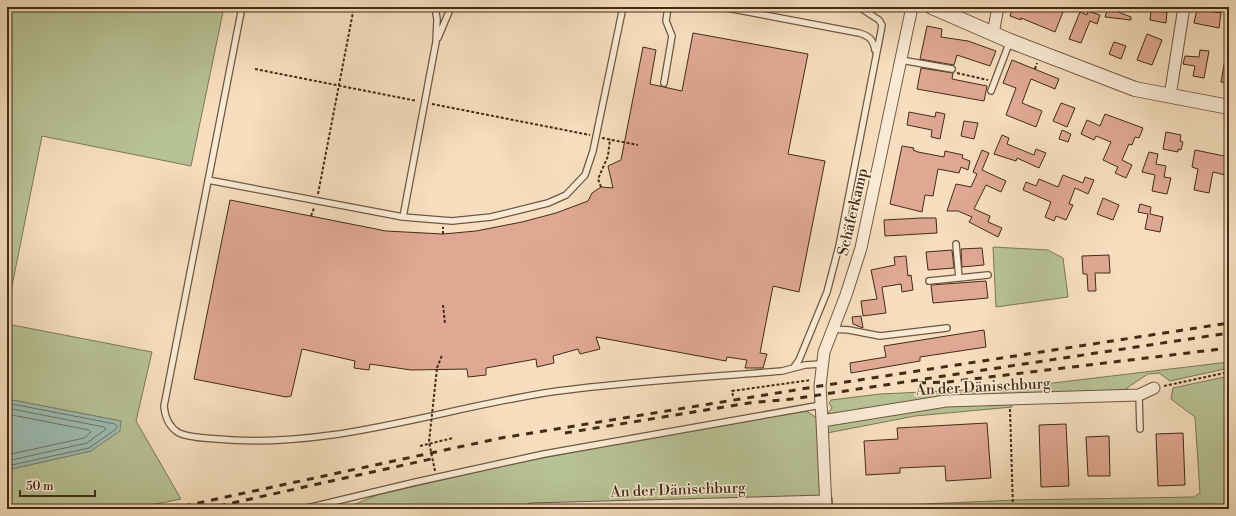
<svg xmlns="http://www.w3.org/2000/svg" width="1236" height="516" font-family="'Libre Bodoni',serif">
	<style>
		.green { fill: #b7c296; stroke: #7c7756 }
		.water { fill: #9dbcb3; stroke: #798274 }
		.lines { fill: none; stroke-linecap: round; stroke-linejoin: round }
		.shore { stroke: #707464; stroke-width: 1 }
		.building { fill: #e0a893; stroke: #422c16 }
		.service-casing { stroke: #6f5840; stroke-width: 8 }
		.minor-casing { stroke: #6f5840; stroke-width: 13 }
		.tertiary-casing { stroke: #6f5840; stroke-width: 16 }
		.path { stroke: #422c16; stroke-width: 2; stroke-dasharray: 3 2; stroke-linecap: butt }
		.service { stroke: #f9ead5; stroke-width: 5.5 }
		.minor { stroke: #f9ead5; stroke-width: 11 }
		.tertiary { stroke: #f9ead5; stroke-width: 14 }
		.rail { stroke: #422c16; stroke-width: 3; stroke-dasharray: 7 7; stroke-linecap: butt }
		.path-bridge { stroke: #422c16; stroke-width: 2; stroke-dasharray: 3 2; stroke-linecap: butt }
		.labels { text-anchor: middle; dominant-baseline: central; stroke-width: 3; stroke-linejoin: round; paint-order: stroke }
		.street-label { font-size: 15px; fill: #422c16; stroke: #f9ead5 }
	</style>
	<rect width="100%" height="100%" fill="#f6debe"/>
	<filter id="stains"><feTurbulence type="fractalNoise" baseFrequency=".005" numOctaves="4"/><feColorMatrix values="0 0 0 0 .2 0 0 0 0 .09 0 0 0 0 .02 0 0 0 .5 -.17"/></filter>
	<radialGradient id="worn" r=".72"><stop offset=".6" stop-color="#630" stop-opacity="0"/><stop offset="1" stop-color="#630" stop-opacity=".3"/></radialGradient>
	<!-- green -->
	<path class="green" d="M 7,7 L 224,7 L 191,166 L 42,136 L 7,311 Z
		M 993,247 L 1048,250 L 1063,258 L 1068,297 L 996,307 Z
		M 7,324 L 152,352 L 136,421 L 181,499 L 131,509 L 7,509 L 7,470 L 91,451 L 121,421 L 7,399 Z
		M 1229,362 L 1229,368 L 1170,381 L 1159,373 L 1148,374 L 1124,390 L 1011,395 L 1012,407 L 915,416 L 827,433 L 825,500 L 832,497 L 833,508 L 1016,500 L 1194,497 L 1200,493 L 1195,417 L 1171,399 L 1173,388 L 1229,376 L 1229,509 L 335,509 L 353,505 L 377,495 L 511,464 L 647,438 L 806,411 L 822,421 L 832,408 L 829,403 L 831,400 L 880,394 L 1011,388 Z"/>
	<!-- water -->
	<path class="water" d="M 7,399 L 121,421 L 120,431 L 91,451 L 7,470 Z"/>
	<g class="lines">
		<!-- shore -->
		<path class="shore" d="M 7,403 L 115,424 L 117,426 L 116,429 L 89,448 L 7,466
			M 7,408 L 104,427 L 106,429 L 87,443 L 7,461
			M 7,414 L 89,430 L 91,432 L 84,438 L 7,455"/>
	</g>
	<!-- building -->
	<path class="building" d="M 1013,7 L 1029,9 L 1030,7 L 1065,7 L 1055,32 L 1021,18 L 1021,20 L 1010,16 Z
		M 1108,8 L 1131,17 L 1131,20 L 1105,17 Z
		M 1197,9 L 1221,13 L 1219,28 L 1194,23 Z
		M 1088,11 L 1100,15 L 1097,24 L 1090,21 L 1081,43 L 1069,39 L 1080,12 L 1087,15 Z
		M 1151,11 L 1167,12 L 1166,23 L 1150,20 Z
		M 927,26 L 942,29 L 941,37 L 968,41 L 996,51 L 990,66 L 957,55 L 954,65 L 920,59 Z
		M 693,33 L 808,54 L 788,154 L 825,161 L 799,292 L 773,286 L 760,353 L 767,354 L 763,368 L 745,368 L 747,360 L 727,357 L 726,361 L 596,337 L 600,349 L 580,354 L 578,349 L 553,356 L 554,363 L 537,367 L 536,359 L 486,368 L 486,375 L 468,377 L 467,369 L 411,370 L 370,364 L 369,370 L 354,368 L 355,361 L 302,349 L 292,392 L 291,396 L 286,397 L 194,379 L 230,200 L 386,231 L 443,234 L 476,231 L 522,222 L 556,213 L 588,201 L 592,193 L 601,187 L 613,188 L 608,166 L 621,160 L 643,47 L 656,50 L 650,84 L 682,91 Z
		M 1147,34 L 1162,40 L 1152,65 L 1137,60 Z
		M 1114,42 L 1126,46 L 1121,59 L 1109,54 Z
		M 1200,50 L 1209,51 L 1204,78 L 1193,76 L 1195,66 L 1183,64 L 1185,56 L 1199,57 Z
		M 1225,59 L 1229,59 L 1229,83 L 1221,82 Z
		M 1012,60 L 1059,79 L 1055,89 L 1031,79 L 1022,103 L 1042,111 L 1036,127 L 1006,115 L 1016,88 L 1003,83 Z
		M 921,68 L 953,73 L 952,79 L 987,86 L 984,101 L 917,89 Z
		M 1061,103 L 1075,108 L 1067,127 L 1053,121 Z
		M 909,112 L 935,117 L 936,112 L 945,114 L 940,139 L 931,137 L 932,130 L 907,125 Z
		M 1105,114 L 1143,128 L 1139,138 L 1135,137 L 1132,145 L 1129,144 L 1122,160 L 1132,165 L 1126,178 L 1115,173 L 1118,167 L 1103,160 L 1111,142 L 1096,136 L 1094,140 L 1081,134 L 1087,120 L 1100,126 Z
		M 964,121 L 978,123 L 974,139 L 961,136 Z
		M 1062,130 L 1071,134 L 1068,142 L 1059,139 Z
		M 1166,132 L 1181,135 L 1180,141 L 1183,142 L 1181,150 L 1178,149 L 1178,152 L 1163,149 Z
		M 1002,135 L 1009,138 L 1007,144 L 1034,155 L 1036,149 L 1046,153 L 1039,168 L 1017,158 L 1016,161 L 994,154 Z
		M 902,146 L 914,148 L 913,150 L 918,152 L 944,157 L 945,151 L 963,155 L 962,158 L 970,161 L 968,170 L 961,167 L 959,173 L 938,169 L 933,196 L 925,195 L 922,212 L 890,204 Z
		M 982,150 L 989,153 L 982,170 L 1006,181 L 1001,192 L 986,185 L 974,209 L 990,216 L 988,222 L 1002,228 L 998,237 L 969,222 L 972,217 L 958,211 L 947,211 L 956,184 L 971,187 L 977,174 L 973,172 Z
		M 1195,150 L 1229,157 L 1229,176 L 1213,172 L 1209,193 L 1194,190 L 1198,169 L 1192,167 Z
		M 1149,152 L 1158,154 L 1156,164 L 1166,166 L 1164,177 L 1171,178 L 1167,194 L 1152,191 L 1155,175 L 1142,172 Z
		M 1063,175 L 1083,183 L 1085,177 L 1094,180 L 1088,194 L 1075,188 L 1069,204 L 1073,205 L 1066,220 L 1056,216 L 1054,221 L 1045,217 L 1051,202 L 1023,190 L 1026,182 L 1036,186 L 1039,179 L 1058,187 Z
		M 1103,198 L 1119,205 L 1113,220 L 1097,214 Z
		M 1140,204 L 1151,207 L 1150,214 L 1163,217 L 1160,232 L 1145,229 L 1148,214 L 1138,212 Z
		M 921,218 L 936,218 L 937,233 L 885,236 L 884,220 Z
		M 982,248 L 984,265 L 962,267 L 961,249 Z
		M 952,250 L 954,268 L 928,270 L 926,252 Z
		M 1109,255 L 1110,273 L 1095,273 L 1096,291 L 1088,291 L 1087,274 L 1083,274 L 1082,256 Z
		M 906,256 L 908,276 L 911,275 L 913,290 L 902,292 L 901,284 L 882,287 L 886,313 L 863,316 L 861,301 L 877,299 L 871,270 L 895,265 L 894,257 Z
		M 986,281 L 988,298 L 933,303 L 931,285 Z
		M 861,316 L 863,328 L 853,324 L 852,317 Z
		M 984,330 L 986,347 L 920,357 L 920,361 L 851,373 L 850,363 L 886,357 L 884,346 Z
		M 987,423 L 991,478 L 946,481 L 945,466 L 900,468 L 900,473 L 866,475 L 864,441 L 898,439 L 897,428 Z
		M 1066,424 L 1069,486 L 1041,487 L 1039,425 Z
		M 1183,433 L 1185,485 L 1158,486 L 1156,434 Z
		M 1109,436 L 1110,476 L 1088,476 L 1086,437 Z"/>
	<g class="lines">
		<defs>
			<path id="service" d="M 242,7 L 164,406 C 165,418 169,427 179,433 C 190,438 206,438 217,439 C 333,450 444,407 558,391 C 632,381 708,377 782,371 L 805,365 L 821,364
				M 722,7 L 859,33 C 869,36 873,39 875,50
				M 438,38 L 451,7
				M 901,60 L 952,69
				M 664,83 L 672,36 L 666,21 L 668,7
				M 991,91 L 1010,41
				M 208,180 L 403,217 L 452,221 L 491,217 L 548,203 L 566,195 L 585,175 L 593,151 L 623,7
				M 403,217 L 436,42 L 437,19 L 435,7
				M 956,244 L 959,278
				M 929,281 L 988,275
				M 833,329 L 849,330 L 880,336 L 947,328
				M 794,367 L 799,360 L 827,292 L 839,246 L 881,31 L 882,25 L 879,20 L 859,7
				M 1139,395 L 1140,429
				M 303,509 L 416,482 L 544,454 L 821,405"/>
			<path id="minor" d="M 993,34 L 998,7
				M 1170,96 L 1184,7
				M 822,421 L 820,386 L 824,352 L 846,295 L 861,248 L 912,7
				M 531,509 L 825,501
				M 826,509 L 822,421 L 946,401 L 1139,395 L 1154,388"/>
			<path id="tertiary" d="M 932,7 L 1010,41 L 1135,89 L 1229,107"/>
		</defs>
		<!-- service casing -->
		<use href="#service" class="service-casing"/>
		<!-- minor casing -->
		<use href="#minor" class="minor-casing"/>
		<!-- tertiary casing -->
		<use href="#tertiary" class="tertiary-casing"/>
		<!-- path -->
		<path class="path" d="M 255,69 L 417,101
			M 1035,69 L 1037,63
			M 957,73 L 988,80
			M 432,104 L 590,135
			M 602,138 L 638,145
			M 601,187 L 598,179 L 608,156 L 610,139
			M 318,194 L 354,7
			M 311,216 L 314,208
			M 443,234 L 443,227
			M 443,305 L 445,324
			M 437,368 L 442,355
			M 1164,386 L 1229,372
			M 733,396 L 732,391 L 811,380
			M 1010,409 L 1013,509
			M 420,446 L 453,438"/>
		<!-- service -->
		<use href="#service" class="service"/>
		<!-- minor -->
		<use href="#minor" class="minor"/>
		<!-- tertiary -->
		<use href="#tertiary" class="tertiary"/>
		<!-- rail -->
		<path class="rail" d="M 919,383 L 948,382 L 1229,348
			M 565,433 L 749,403 L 792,399 L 1229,333
			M 170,509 L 501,438 L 820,386 L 1229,323
			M 205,509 L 431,459"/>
		<!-- path-bridge -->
		<path class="path-bridge" d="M 435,471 L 429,442 L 437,368"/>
	</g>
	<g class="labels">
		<!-- street labels -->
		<g class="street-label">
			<text transform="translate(853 212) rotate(-77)">Schäferkamp</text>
			<text transform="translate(983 387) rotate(-3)">An der Dänischburg</text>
			<text transform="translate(678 490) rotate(-2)">An der Dänischburg</text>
		</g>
	</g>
	<!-- margin -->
	<rect width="1236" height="516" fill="none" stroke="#f6debe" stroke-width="24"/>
	<rect x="8" y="8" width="1220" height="500" fill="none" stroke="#422c16" stroke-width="2"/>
	<rect x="12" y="12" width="1212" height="492" fill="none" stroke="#422c16"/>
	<!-- scale -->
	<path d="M20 490v6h75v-6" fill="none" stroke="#422c16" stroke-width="2"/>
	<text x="26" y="490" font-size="12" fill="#422c16" stroke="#f9ead5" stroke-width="3" paint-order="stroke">50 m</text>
	<rect width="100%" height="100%" filter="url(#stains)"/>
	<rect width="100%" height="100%" fill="url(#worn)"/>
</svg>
